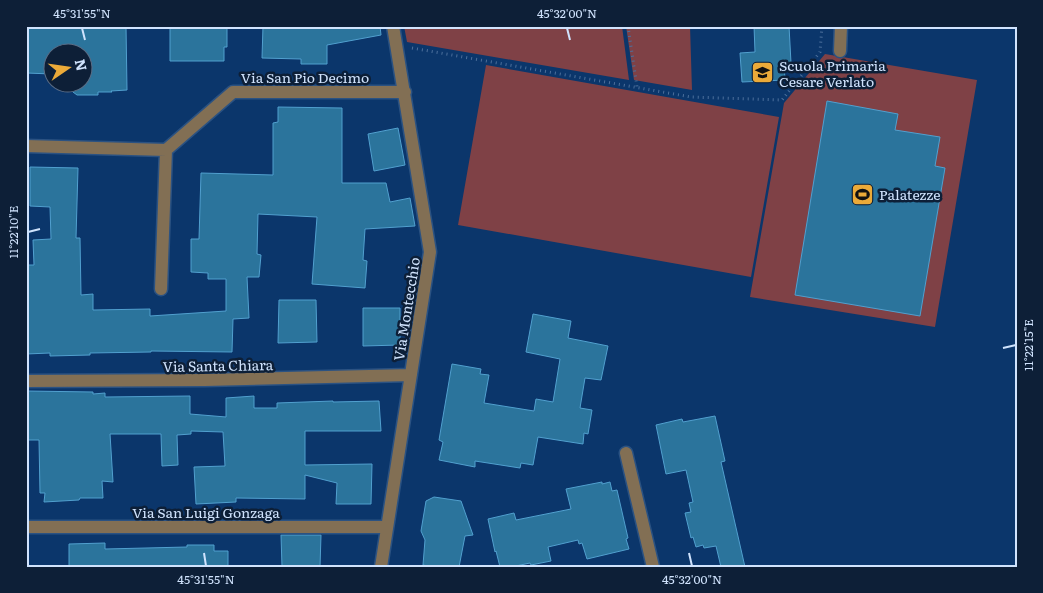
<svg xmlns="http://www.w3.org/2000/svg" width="1043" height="593" font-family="Literata,serif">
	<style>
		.green { fill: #7f4146 }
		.building { fill: #2b749c; stroke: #51a0cf }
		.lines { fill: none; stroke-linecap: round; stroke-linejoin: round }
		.minor-casing { stroke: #2b5282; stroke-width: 15 }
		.path { stroke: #4d709c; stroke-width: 3; stroke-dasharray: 1 4; stroke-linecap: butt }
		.minor { stroke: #826f54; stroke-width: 12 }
		.ticks { fill: none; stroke: #d0e3fd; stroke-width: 2 }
		.labels { text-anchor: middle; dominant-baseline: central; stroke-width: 5; stroke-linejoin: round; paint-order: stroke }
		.poi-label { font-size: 14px; fill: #d0e3fd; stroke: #0d1f37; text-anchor: start }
		.street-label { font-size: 14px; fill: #d0e3fd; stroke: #0d1f37 }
		.neatline { fill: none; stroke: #d0e3fd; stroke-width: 2 }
		.ticks-label { font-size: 12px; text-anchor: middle; fill: #d0e3fd }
	</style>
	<rect width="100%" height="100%" fill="#0b366b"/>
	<!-- green -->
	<path class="green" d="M 404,26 L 622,26 L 629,80 L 407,42 Z
		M 626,26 L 690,26 L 692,90 L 634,80 Z
		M 825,54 L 977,80 L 935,327 L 750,297 L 784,103 Z
		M 486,65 L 779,117 L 751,277 L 458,225 Z"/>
	<!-- building -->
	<path class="building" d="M 26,26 L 126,26 L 127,90 L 111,91 L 112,92 L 98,92 L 98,95 L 77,95 L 73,92 L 71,88 L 71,82 L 82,82 L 82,52 L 52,52 L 52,74 L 26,73 Z
		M 170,26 L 227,26 L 227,47 L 224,47 L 224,61 L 170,61 Z
		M 263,26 L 380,26 L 381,35 L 327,45 L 327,64 L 301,64 L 301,59 L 262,58 Z
		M 754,26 L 789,26 L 791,63 L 784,63 L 785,80 L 742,82 L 740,53 L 755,52 Z
		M 827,101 L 898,114 L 895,130 L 940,137 L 935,166 L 945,168 L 920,316 L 795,295 Z
		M 278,107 L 342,108 L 342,183 L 386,183 L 390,202 L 410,198 L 415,226 L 365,229 L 363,260 L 367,261 L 365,288 L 312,284 L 317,217 L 258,214 L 257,254 L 261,255 L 259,277 L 247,277 L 249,318 L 233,319 L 232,352 L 151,351 L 151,352 L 90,353 L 90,355 L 50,356 L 50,353 L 26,354 L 26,265 L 34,265 L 33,240 L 51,239 L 50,207 L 30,206 L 30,167 L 78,168 L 76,238 L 80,238 L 81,295 L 93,294 L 93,310 L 150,309 L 150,316 L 226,311 L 226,279 L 208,279 L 208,273 L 191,272 L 191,239 L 199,239 L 201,173 L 273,175 L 273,123 L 278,122 Z
		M 398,128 L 405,165 L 374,171 L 368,134 Z
		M 279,300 L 316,300 L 317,342 L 278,343 Z
		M 363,308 L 400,308 L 400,345 L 363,346 Z
		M 533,314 L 571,321 L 568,338 L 608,346 L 601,380 L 585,378 L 580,408 L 592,410 L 588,434 L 584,433 L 583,444 L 538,437 L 533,465 L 521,463 L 520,468 L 475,461 L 475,467 L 439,460 L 443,442 L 439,440 L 452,364 L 481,369 L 480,374 L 489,375 L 484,403 L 534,411 L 536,399 L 553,402 L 560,359 L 526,352 Z
		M 26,391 L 93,392 L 93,394 L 105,393 L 105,397 L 190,396 L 190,414 L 226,417 L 226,398 L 254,396 L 254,408 L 277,408 L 277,403 L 333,401 L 333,402 L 379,401 L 381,431 L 305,431 L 305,465 L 372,464 L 371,504 L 336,504 L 337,483 L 305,475 L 305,499 L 236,498 L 236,502 L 196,504 L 194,467 L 225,466 L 223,432 L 191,431 L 191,434 L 177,435 L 178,465 L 162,466 L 161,434 L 110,434 L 113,482 L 102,481 L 103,498 L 80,498 L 79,500 L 44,502 L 45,493 L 40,493 L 39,440 L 26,440 Z
		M 715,416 L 725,461 L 721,462 L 745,567 L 721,567 L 716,546 L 704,548 L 703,545 L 696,547 L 693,537 L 691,538 L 685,513 L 691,512 L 689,503 L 693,502 L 686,470 L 666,474 L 656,425 L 682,419 L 683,422 Z
		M 602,482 L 602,484 L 610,482 L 612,491 L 617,490 L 628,538 L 626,539 L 629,549 L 587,559 L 582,543 L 579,544 L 578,540 L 548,547 L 551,561 L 531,565 L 530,563 L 511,567 L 500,567 L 496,551 L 495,552 L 488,519 L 514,513 L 516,520 L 571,509 L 566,489 Z
		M 434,497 L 461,501 L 473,535 L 465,536 L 459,567 L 432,567 L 423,565 L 425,540 L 421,531 L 426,501 Z
		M 281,535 L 321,535 L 320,567 L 282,567 Z
		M 105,543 L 105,549 L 187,547 L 187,545 L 214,545 L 214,551 L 228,551 L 228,567 L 69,567 L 69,544 Z"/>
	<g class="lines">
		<defs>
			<path id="minor" d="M 840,51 L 841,26
				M 26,146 L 166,150 L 233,92 L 405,92
				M 161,289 L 166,150
				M 26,381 L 205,380 L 411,375
				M 626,453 L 653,567
				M 26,527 L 387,527
				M 381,567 L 430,252 L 393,26"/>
		</defs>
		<!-- minor casing -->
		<use href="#minor" class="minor-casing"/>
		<!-- path -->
		<path class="path" d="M 628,26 L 637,87
			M 412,48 L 691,97 L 782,100 L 820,52 L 822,26"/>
		<!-- minor -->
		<use href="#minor" class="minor"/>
	</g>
	<!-- ticks -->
	<path class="ticks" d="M 82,28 L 85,40M 567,28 L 570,40M 28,232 L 40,229M 1003,348 L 1016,345M 204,553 L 206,566M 689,553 L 692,566"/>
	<!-- icons -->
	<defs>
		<symbol id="school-square" viewBox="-11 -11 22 22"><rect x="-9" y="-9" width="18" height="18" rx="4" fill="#ebaa39" stroke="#0d1f37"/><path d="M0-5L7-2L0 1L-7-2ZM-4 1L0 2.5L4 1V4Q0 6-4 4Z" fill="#111"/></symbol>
		<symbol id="stadium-square" viewBox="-11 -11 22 22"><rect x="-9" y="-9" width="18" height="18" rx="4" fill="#ebaa39" stroke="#0d1f37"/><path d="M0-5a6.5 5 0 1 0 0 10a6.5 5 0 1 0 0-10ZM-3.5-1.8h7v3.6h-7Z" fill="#111"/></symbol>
	</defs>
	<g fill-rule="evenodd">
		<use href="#school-square" x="750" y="60" width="25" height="25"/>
		<use href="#stadium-square" x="850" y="182" width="25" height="25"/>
	</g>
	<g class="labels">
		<!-- poi labels -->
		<g class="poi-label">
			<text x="779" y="65">Scuola Primaria<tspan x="779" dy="16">Cesare Verlato</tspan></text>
			<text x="879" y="194">Palatezze</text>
		</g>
		<!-- street labels -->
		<g class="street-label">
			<text x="305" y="77">Via San Pio Decimo</text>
			<text transform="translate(406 309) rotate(-81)">Via Montecchio</text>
			<text transform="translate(218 365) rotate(-1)">Via Santa Chiara</text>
			<text x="206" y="512">Via San Luigi Gonzaga</text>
		</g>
	</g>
	<!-- border -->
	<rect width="1043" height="593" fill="none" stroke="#0d1f37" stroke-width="55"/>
	<!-- north arrow -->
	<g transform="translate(68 68) rotate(77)"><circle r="24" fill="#0d1f37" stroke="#5b6d86"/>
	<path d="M0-4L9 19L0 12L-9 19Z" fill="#ebaa39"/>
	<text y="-8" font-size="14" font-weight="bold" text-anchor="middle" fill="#d0e3fd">N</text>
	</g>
	<rect x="28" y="28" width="988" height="538" class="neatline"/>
	<g class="ticks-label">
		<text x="82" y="18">45°31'55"N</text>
		<text x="567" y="18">45°32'00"N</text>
		<text transform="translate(14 232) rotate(-90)" y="4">11°22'10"E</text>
		<text transform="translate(1029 345) rotate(-90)" y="4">11°22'15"E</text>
		<text x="206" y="584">45°31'55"N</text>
		<text x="692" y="584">45°32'00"N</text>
	</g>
</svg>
